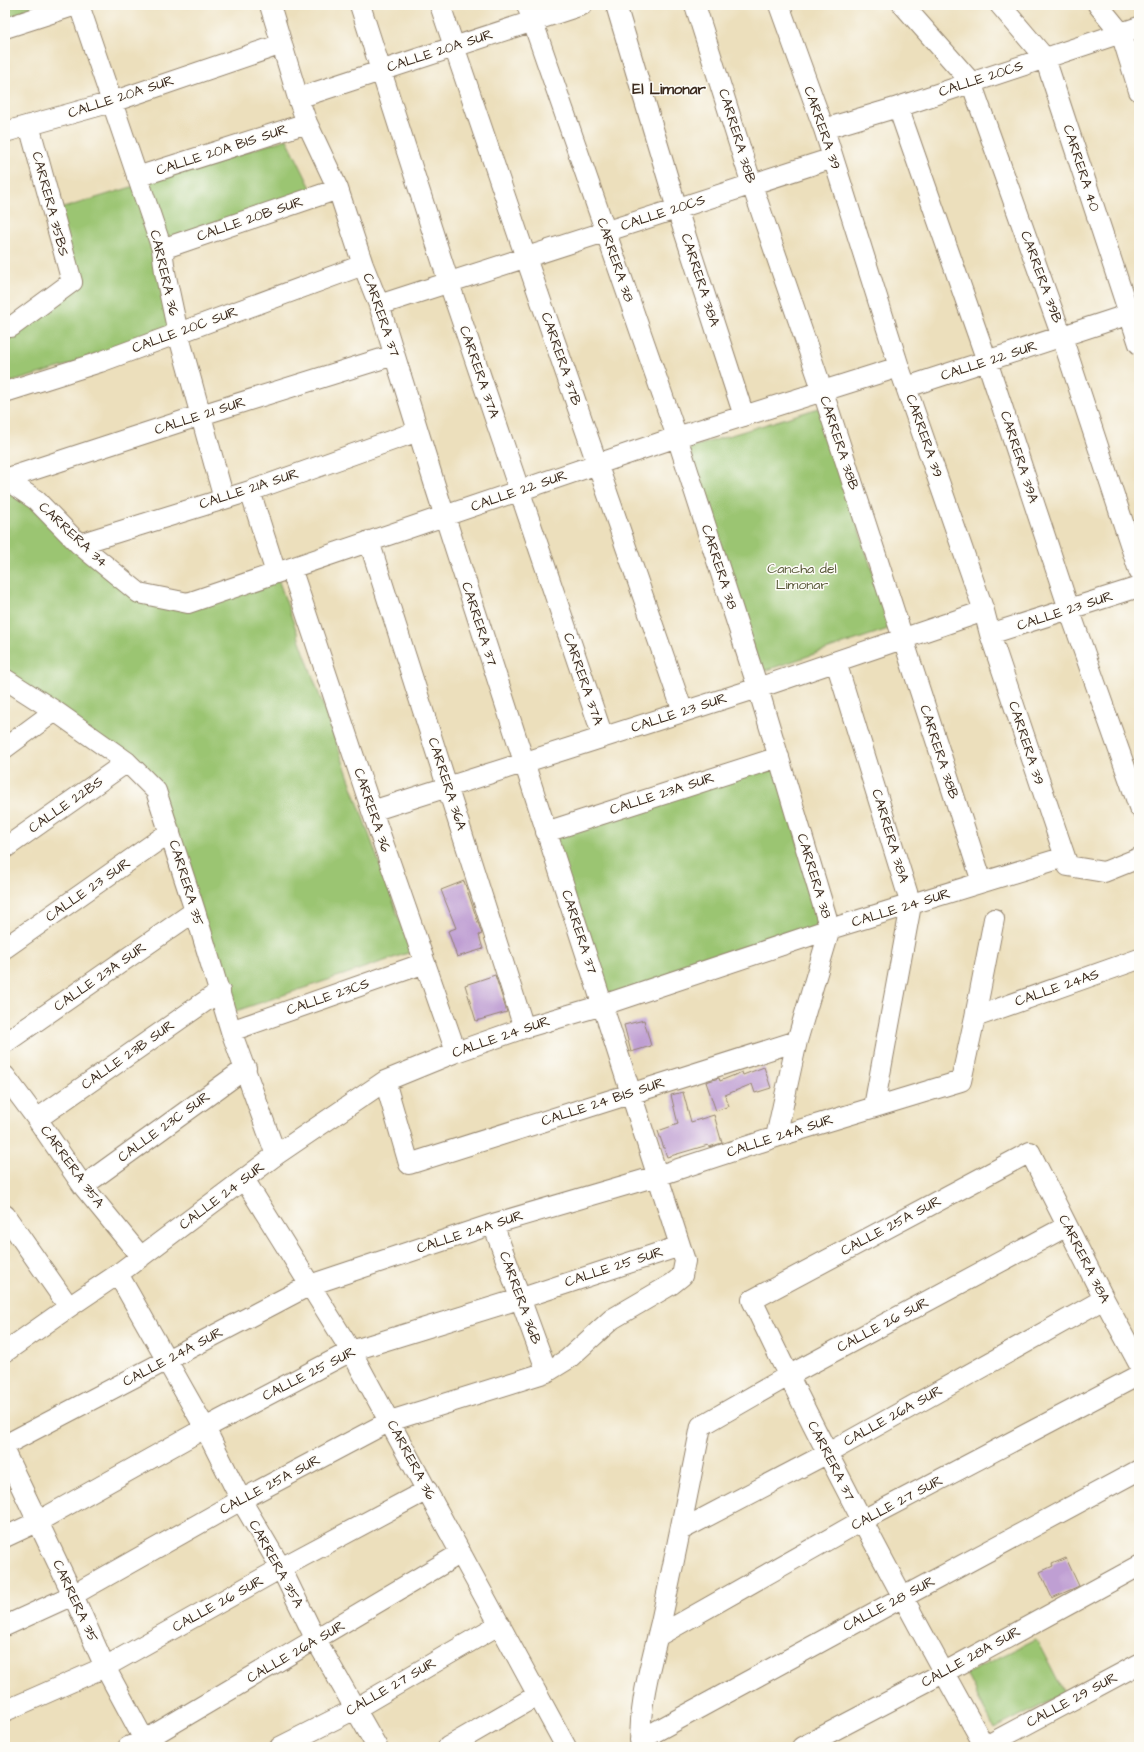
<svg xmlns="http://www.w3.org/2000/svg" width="1144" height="1752" font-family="'Architects Daughter',sans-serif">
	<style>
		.green { fill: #9bc572; stroke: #6b7848 }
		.building { fill: #bf9fd3 }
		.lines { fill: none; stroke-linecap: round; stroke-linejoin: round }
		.minor-casing { stroke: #94846d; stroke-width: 22 }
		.minor { stroke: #fff; stroke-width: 20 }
		.labels { text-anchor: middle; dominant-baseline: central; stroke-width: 3; stroke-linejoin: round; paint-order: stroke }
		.street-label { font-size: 14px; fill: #3b2a1e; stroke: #fdfcf7 }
		.park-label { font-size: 14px; fill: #585837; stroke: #fdfcf7 }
		.neighbourhood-label { font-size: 15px; font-weight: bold; fill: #3b2a1e; stroke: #fdfcf7 }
	</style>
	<rect width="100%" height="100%" fill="#fdfcf7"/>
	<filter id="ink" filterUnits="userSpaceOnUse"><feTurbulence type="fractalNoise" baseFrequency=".025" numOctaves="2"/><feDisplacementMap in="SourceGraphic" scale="8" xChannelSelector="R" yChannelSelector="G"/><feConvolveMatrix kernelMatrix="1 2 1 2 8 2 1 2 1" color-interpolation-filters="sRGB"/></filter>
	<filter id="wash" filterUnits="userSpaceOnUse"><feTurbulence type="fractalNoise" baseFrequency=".012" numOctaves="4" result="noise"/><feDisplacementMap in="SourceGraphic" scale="16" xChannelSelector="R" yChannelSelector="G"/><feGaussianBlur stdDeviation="0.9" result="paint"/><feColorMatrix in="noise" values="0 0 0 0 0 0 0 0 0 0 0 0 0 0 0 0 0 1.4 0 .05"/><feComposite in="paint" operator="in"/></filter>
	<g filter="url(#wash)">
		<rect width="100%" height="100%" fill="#ecdfbc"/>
		<!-- green -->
		<path class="green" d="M 5,5 L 55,5 L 5,21 Z
			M 287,139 L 313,192 L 155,243 L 172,334 L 5,384 L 5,331 L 77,282 L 57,210 Z
			M 819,408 L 891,628 L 761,672 L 689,448 Z
			M 5,483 L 135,594 L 190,609 L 278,579 L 411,952 L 230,1013 L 160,789 L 5,675 Z
			M 774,763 L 823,927 L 607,999 L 554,835 Z
			M 1036,1639 L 1064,1693 L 994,1729 L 966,1674 Z"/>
		<g id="blocks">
			<!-- building -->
			<path class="building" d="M 464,881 L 482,934 L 479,935 L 483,949 L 457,957 L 448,931 L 456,928 L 441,890 Z
				M 495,975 L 507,1012 L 476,1021 L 465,985 Z
				M 644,1020 L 651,1046 L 631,1052 L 624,1025 Z
				M 764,1067 L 771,1088 L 755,1093 L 752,1084 L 725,1095 L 729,1106 L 716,1111 L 706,1082 L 719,1078 L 720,1081 L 742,1072 L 743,1075 Z
				M 683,1092 L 691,1122 L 714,1115 L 722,1143 L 709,1147 L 708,1145 L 667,1157 L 658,1131 L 678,1124 L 671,1095 Z
				M 1066,1558 L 1079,1586 L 1052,1598 L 1040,1572 L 1053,1566 L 1052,1564 Z"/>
		</g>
	</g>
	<g filter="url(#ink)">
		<use href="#blocks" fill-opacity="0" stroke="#94846d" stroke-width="1"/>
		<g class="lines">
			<defs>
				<path id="minor" d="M 79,5 L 162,249 L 165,272 L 178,333 L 224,499
					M 360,5 L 449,283 L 603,737
					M 440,5 L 526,258 L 683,712
					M 527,5 L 677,437 L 758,688 L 830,929 L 797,1041 L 776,1137
					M 616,5 L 677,209 L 744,416
					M 695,5 L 752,185 L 823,392 L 982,882
					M 779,5 L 824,129 L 899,367 L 984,611 L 990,634 L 1068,866 L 1104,872 L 1139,858
					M 903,5 L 971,82 L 1062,337 L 1139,571
					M 1000,5 L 1045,58 L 1139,344
					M 1098,5 L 1121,33 L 1139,91
					M 5,28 L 76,5
					M 298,98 L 582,5
					M 898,107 L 987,361 L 1069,609 L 1139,807
					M 824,129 L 898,107 L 1139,27
					M 5,132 L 112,102 L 282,44
					M 137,177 L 307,123
					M 162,249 L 338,189
					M 379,305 L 833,158
					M 5,327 L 11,327 L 72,282 L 29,125
					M 907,387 L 1139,311
					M 5,392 L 100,362 L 363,265
					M 5,479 L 36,500 L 79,544 L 139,593 L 188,603 L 677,437 L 899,367
					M 5,479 L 201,415 L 394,355
					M 250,491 L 276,573
					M 369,541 L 524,1028
					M 79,544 L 250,491 L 418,431
					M 291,568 L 372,811 L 456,1052
					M 990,634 L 1139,587
					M 836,662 L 911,905 L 874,1107
					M 5,679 L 55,711 L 127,762 L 156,791 L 195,911 L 231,1031 L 276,1155
					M 5,748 L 55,711
					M 372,811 L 758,688 L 984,611
					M 546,832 L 779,757
					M 5,848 L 127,762
					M 5,948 L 170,832
					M 975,1017 L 1139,959
					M 231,1031 L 425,963
					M 5,1043 L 195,911
					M 5,1076 L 37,1119 L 83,1186 L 141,1257
					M 385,1081 L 409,1164 L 797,1041
					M 37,1119 L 220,991
					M 244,1179 L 351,1351 L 566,1747
					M 83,1186 L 246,1068
					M 5,1215 L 69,1307
					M 493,1224 L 547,1372
					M 118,1274 L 205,1428 L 241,1500 L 281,1568 L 316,1640 L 377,1747
					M 5,1352 L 69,1307 L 118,1274 L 276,1155 L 385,1081 L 456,1052 L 524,1028 L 603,1005 L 830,929 L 1065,857
					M 5,1445 L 310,1285 L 493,1224 L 657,1176 L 776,1137 L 961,1081 L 975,1017 L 994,919
					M 5,1453 L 73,1595 L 105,1667 L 148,1747
					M 681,1530 L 828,1453 L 1104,1299
					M 5,1537 L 37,1522 L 205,1428 L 351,1351 L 519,1299 L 680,1246
					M 5,1626 L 73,1595 L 241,1500 L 390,1421 L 547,1372 L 568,1359 L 612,1319 L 672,1284 L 682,1276 L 685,1261 L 437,492 L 379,305 L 363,265 L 338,189 L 307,123 L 298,98 L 270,5
					M 658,1636 L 861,1521 L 1139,1375
					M 5,1711 L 105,1667 L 281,1568 L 427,1490
					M 640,1740 L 903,1597 L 1139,1470
					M 128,1747 L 145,1740 L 461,1553
					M 280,1747 L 355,1709 L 500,1624
					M 448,1747 L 538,1695
					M 641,1747 C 639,1738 641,1729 641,1720 C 644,1686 653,1655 661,1622 C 675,1557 688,1492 701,1426 L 788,1376 L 1067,1226
					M 802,1747 L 943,1673 L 1139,1566
					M 984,1747 L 1139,1664
					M 985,1747 C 903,1600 824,1452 752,1300 L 1030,1152 L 1104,1299 L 1139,1364"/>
			</defs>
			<!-- minor casing -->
			<use href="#minor" class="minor-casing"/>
			<!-- minor -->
			<use href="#minor" class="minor"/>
		</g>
	</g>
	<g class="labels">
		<!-- street labels -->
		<g class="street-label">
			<text transform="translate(440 51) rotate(-18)">CALLE 20A SUR</text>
			<text transform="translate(981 79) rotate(-18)">CALLE 20CS</text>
			<text transform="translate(121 97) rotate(-18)">CALLE 20A SUR</text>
			<text transform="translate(822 128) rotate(71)">CARRERA 39</text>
			<text transform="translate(737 136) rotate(73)">CARRERA 38B</text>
			<text transform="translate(222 150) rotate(-18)">CALLE 20A BIS SUR</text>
			<text transform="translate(1081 168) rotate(72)">CARRERA 40</text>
			<text transform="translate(50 204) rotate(75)">CARRERA 35BS</text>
			<text transform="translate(663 213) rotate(-18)">CALLE 20CS</text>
			<text transform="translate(250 219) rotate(-19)">CALLE 20B SUR</text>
			<text transform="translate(615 260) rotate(71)">CARRERA 38</text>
			<text transform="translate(164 273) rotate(77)">CARRERA 36</text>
			<text transform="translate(1041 277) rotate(70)">CARRERA 39B</text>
			<text transform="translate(700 280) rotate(72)">CARRERA 38A</text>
			<text transform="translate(381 315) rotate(71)">CARRERA 37</text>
			<text transform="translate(185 330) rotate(-20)">CALLE 20C SUR</text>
			<text transform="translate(561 359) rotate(71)">CARRERA 37B</text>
			<text transform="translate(989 361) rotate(-18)">CALLE 22 SUR</text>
			<text transform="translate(479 372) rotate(71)">CARRERA 37A</text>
			<text transform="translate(200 416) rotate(-18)">CALLE 21 SUR</text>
			<text transform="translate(924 436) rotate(71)">CARRERA 39</text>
			<text transform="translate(839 443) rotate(72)">CARRERA 38B</text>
			<text transform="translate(1019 457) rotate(72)">CARRERA 39A</text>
			<text transform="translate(249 489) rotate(-18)">CALLE 21A SUR</text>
			<text transform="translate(519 491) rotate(-19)">CALLE 22 SUR</text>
			<text transform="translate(73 535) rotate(43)">CARRERA 34</text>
			<text transform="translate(719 567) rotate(72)">CARRERA 38</text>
			<text transform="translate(1065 611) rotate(-18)">CALLE 23 SUR</text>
			<text transform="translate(479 624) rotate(72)">CARRERA 37</text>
			<text transform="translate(583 679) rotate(71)">CARRERA 37A</text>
			<text transform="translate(679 713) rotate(-18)">CALLE 23 SUR</text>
			<text transform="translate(1026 743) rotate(72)">CARRERA 39</text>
			<text transform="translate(939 752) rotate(72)">CARRERA 38B</text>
			<text transform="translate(447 784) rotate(72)">CARRERA 36A</text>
			<text transform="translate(662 794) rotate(-18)">CALLE 23A SUR</text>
			<text transform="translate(66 805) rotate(-35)">CALLE 22BS</text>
			<text transform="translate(372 810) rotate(71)">CARRERA 36</text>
			<text transform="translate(890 836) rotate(73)">CARRERA 38A</text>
			<text transform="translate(814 876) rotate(73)">CARRERA 38</text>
			<text transform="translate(186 883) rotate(73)">CARRERA 35</text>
			<text transform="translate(88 890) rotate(-35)">CALLE 23 SUR</text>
			<text transform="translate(901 908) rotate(-17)">CALLE 24 SUR</text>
			<text transform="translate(579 932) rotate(72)">CARRERA 37</text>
			<text transform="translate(100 977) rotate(-35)">CALLE 23A SUR</text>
			<text transform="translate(1057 988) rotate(-19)">CALLE 24AS</text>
			<text transform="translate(328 997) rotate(-19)">CALLE 23CS</text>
			<text transform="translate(501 1037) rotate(-19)">CALLE 24 SUR</text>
			<text transform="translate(128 1055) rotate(-35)">CALLE 23B SUR</text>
			<text transform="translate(603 1102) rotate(-18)">CALLE 24 BIS SUR</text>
			<text transform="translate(164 1127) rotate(-36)">CALLE 23C SUR</text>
			<text transform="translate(780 1136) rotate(-18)">CALLE 24A SUR</text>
			<text transform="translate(72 1167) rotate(54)">CARRERA 35A</text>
			<text transform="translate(222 1196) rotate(-37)">CALLE 24 SUR</text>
			<text transform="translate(891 1226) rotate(-28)">CALLE 25A SUR</text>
			<text transform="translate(470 1232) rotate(-18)">CALLE 24A SUR</text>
			<text transform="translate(1084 1259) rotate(63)">CARRERA 38A</text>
			<text transform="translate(614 1267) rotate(-18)">CALLE 25 SUR</text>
			<text transform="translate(520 1298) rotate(70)">CARRERA 36B</text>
			<text transform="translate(883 1325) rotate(-28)">CALLE 26 SUR</text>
			<text transform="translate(173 1357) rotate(-28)">CALLE 24A SUR</text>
			<text transform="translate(309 1374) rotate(-27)">CALLE 25 SUR</text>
			<text transform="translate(893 1416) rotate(-29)">CALLE 26A SUR</text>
			<text transform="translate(411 1460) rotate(62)">CARRERA 36</text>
			<text transform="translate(831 1461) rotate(63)">CARRERA 37</text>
			<text transform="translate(270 1485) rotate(-28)">CALLE 25A SUR</text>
			<text transform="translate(897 1503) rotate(-28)">CALLE 27 SUR</text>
			<text transform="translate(276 1564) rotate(61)">CARRERA 35A</text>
			<text transform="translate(75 1601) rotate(65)">CARRERA 35</text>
			<text transform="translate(218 1604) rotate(-29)">CALLE 26 SUR</text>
			<text transform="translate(889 1604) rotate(-28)">CALLE 28 SUR</text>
			<text transform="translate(296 1652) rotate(-30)">CALLE 26A SUR</text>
			<text transform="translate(971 1657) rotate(-29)">CALLE 28A SUR</text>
			<text transform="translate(391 1687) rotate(-30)">CALLE 27 SUR</text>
			<text transform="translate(1072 1700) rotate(-28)">CALLE 29 SUR</text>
		</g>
		<!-- park labels -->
		<g class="park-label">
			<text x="802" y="569">Cancha del<tspan x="802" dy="16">Limonar</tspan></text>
		</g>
		<!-- neighbourhood labels -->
		<g class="neighbourhood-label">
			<text x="669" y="89">El Limonar</text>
		</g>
	</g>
	<!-- margin -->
	<rect width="1144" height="1752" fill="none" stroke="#fdfcf7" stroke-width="20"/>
</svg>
